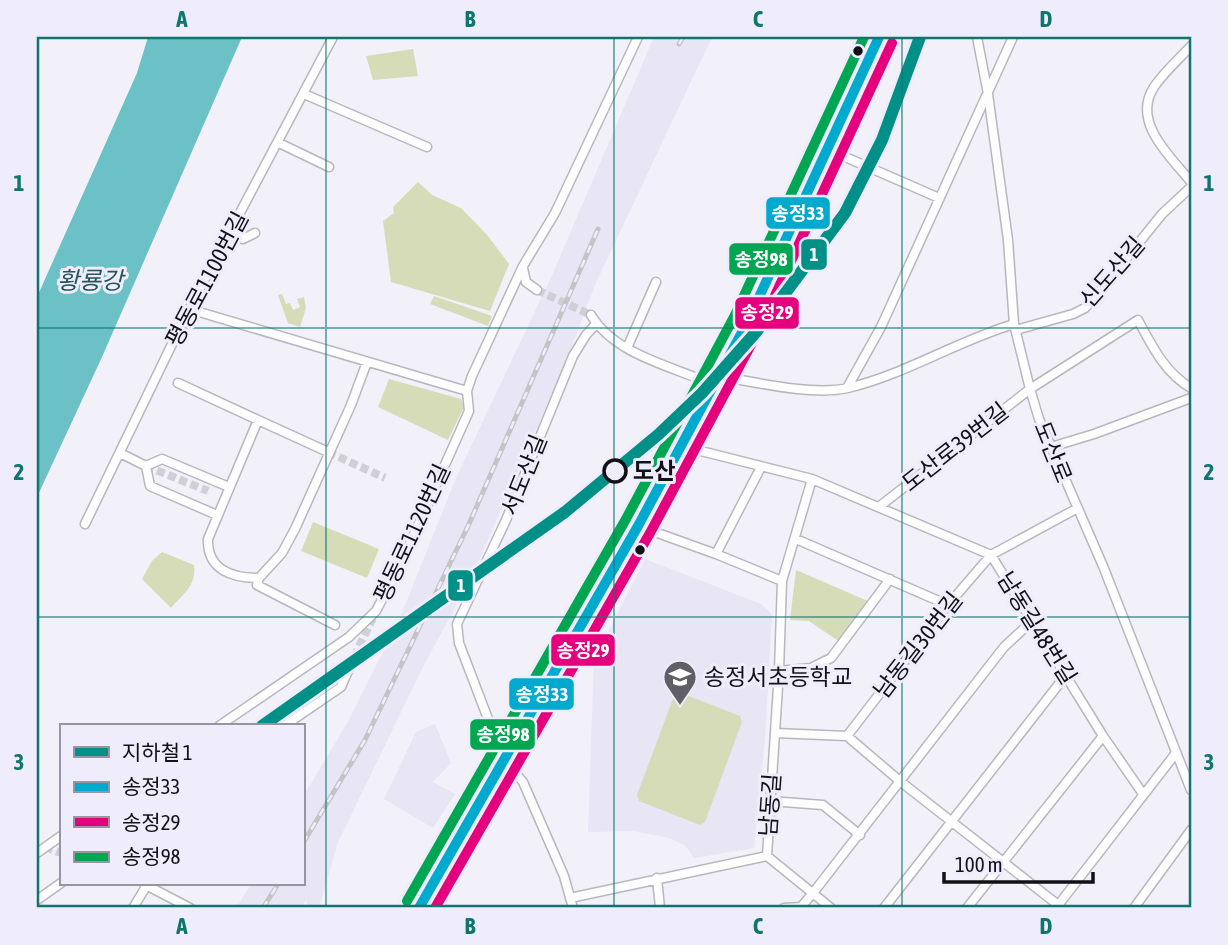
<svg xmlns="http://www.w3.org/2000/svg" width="1228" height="945" font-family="'Asap Condensed','Noto Sans KR',sans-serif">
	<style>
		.built { fill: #e8e5f4 }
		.green { fill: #d6dcb8 }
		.water { fill: #6cc1c7 }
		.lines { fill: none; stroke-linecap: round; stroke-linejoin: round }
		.minor-tunnel { stroke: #d0cfd6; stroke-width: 8; stroke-dasharray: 8 4; stroke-linecap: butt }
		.minor-casing { stroke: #b9b7bd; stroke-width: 11 }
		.secondary-casing { stroke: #b9b7bd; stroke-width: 16 }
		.minor { stroke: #fdfdfe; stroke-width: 8 }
		.secondary { stroke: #faf8f9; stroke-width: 12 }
		.rail-casing { stroke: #c4c4c6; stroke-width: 5 }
		.rail { stroke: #efedfc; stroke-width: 2.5; stroke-dasharray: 8; stroke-linecap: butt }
		.bus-1-casing { stroke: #efedfc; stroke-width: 16 }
		.bus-2-casing { stroke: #efedfc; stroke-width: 16 }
		.bus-3-casing { stroke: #efedfc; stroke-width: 16 }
		.bus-1 { stroke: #00a9ce; stroke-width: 10 }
		.bus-2 { stroke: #e5007d; stroke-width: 10 }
		.bus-3 { stroke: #00a651; stroke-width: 10 }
		.metro-1-casing { stroke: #efedfc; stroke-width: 18 }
		.metro-1 { stroke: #009088; stroke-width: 12 }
		.grid { fill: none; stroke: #0f766e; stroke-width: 2; stroke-opacity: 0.55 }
		.bus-dot { fill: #121116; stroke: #efedfc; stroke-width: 2.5 }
		.stop-dot { fill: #efedfc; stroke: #121116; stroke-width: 3.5 }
		.labels { text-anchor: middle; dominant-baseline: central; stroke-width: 6; stroke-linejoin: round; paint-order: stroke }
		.street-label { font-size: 23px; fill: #121116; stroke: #efedfc }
		.stop-label { font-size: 23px; font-weight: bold; fill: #121116; stroke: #efedfc; text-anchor: start }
		.poi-label { font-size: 23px; fill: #121116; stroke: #efedfc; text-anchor: start }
		.water-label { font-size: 24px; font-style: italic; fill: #245659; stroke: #efedfc }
		.line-badge { stroke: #efedfc; stroke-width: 2.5 }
		.badge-label { font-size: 19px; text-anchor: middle; font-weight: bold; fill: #fff }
		.neatline { fill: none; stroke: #0f766e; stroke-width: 2.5 }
		.grid-label { font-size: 23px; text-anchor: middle; font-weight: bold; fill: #0f766e }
	</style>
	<rect width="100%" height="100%" fill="#f2f0f8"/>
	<!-- built -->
	<path class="built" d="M 654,37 L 712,37 L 595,285 L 564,366 L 474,572 L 424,665 L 338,842 L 319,908 L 306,908 L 307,899 L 300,908 L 236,908 L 251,884 L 303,884 L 303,797 L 349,720 L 400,618 L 456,478 L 554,271 Z
		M 645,559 L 761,604 L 772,614 L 765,739 L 754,848 L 694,858 L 686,846 L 670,838 L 634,831 L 588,832 L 594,660 Z
		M 435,724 L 451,763 L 433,782 L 455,794 L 433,828 L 384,799 L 416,732 Z"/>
	<!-- green -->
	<path class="green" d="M 413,49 L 418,76 L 373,80 L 366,56 Z
		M 418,182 L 432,195 L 461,208 L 488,236 L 509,264 L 490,311 L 391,282 L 383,221 L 394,213 L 393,207 Z
		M 282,294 L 286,304 L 290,303 L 293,310 L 300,307 L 297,299 L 304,297 L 306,308 L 300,327 L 288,323 L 278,295 Z
		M 434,296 L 492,316 L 488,326 L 430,304 Z
		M 389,379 L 461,399 L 464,407 L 448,440 L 378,407 Z
		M 313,522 L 379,549 L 367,578 L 301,551 Z
		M 162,552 L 194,565 C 197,585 183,594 171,608 L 142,579 L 152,561 Z
		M 796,570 L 868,601 L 840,642 L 809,621 L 790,620 Z
		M 681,693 L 740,716 L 742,722 L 705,822 L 700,825 L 639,801 L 637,795 L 674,696 Z"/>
	<!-- water -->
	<path class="water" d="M 148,37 L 242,37 L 102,357 L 37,497 L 37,297 L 137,73 Z"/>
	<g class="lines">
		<!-- minor-tunnel -->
		<path class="minor-tunnel" d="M 537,290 L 591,315
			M 328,452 L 385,478
			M 146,466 L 208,491
			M 354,657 L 373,618
			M 45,847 L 61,853"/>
		<defs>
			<path id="minor" d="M 977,37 L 988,94 L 1008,240 L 1014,324 L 1030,389 L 1039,419 L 1103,566 L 1191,790
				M 1191,46 C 1179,59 1164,72 1154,87 C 1131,122 1171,157 1191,182
				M 304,94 L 427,147
				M 279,143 L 329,167
				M 827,149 L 939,198
				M 231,233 L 243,239 L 255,233
				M 523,268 L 526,282 L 537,290
				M 189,309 L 467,391
				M 591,315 C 616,356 673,366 714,385
				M 1016,330 L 1073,314 L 1085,308 L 1097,295 L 1162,214 L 1191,187
				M 627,348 L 656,282
				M 719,376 C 754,382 813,396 848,388 C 906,374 957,341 1014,324
				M 178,383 L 258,420
				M 847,388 L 881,327 L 1013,37
				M 681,446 L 812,479 L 991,555 L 1103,736 L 1143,794
				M 1051,447 L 1094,434 L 1191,398
				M 328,452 L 258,420 L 208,539 C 207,570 232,578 259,578 L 282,553 L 295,529 L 351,405 L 367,362
				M 120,453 L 146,466 L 150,486 L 217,515
				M 146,466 L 162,459 L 229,487
				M 812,479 L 782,581 L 779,671 L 767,856 L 831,908
				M 880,506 L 1030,389 L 1138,320 C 1152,346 1165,373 1191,388
				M 85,524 L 189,309 L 333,37
				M 638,526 L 716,554 L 761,467
				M 796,539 L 948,605
				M 716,554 L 782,581
				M 259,578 L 257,585 L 335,625
				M 779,671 L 811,668 L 831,658 L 890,579
				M 219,726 L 349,637 L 376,611 L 402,561 L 469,411 L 467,391 L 472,376 L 523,266 L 555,213 L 638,37
				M 284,726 L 341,687 L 354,657
				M 775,733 L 847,736
				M 770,801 L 823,805 L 860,835
				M 37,853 L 61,836
				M 657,878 L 660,908
				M 144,884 L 190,908
				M 570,898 L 767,856
				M 37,900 L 61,883
				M 133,908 L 147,885
				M 573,908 L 564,876 L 523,782 L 503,758 L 459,643 L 457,624 L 506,520 L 573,356 L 586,335 L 596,324
				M 784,908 L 801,907 L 813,893 L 1004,647 L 1031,622
				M 884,908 L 1066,675
				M 967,908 L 1103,736
				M 1056,908 L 1176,753
				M 1062,908 L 901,782 L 847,736 L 948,605 L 991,555 L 1076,509
				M 1134,908 L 1191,830"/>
			<path id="secondary" d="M 419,908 L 638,526 L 748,321 L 879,37"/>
		</defs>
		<!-- minor casing -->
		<use href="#minor" class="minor-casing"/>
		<!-- secondary casing -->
		<use href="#secondary" class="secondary-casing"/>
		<!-- minor -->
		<use href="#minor" class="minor"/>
		<!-- secondary -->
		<use href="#secondary" class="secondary"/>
		<defs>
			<path id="rail" d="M 679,44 L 683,37
				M 303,843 L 365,740 L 469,524 L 598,229
				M 263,908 L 278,884"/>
		</defs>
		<!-- rail casing -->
		<use href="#rail" class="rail-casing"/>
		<!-- rail -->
		<use href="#rail" class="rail"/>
		<defs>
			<path id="bus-1" d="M 419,908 L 638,526 L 748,321 L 879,37"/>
			<path id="bus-2" d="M 435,908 L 650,533 L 760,328 L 892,43"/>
			<path id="bus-3" d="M 407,901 L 626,519 L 735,315 L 864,37"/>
		</defs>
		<!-- bus-1 casing -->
		<use href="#bus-1" class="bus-1-casing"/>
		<!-- bus-2 casing -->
		<use href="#bus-2" class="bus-2-casing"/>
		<!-- bus-3 casing -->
		<use href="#bus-3" class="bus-3-casing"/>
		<!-- bus-1 -->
		<use href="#bus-1" class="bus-1"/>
		<!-- bus-2 -->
		<use href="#bus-2" class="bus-2"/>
		<!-- bus-3 -->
		<use href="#bus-3" class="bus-3"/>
		<defs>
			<path id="metro-1" d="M 262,726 L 565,512 L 659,434 L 702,393 L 757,331 L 845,213 L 882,140 L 920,37"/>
		</defs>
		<!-- metro-1 casing -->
		<use href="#metro-1" class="metro-1-casing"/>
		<!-- metro-1 -->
		<use href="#metro-1" class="metro-1"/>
	</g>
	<!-- grid -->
	<path class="grid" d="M 326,37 L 326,908M 614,37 L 614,908M 902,37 L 902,908M 37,328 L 1191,328M 37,617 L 1191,617"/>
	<!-- icons -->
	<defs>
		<symbol id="school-pin" viewBox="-11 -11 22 30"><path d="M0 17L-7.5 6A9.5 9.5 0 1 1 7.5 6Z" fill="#605f65" stroke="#efedfc"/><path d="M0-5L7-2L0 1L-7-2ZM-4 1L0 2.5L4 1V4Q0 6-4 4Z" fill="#fff"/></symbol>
	</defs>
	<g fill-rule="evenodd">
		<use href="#school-pin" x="661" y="658" width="38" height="52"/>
	</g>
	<!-- markers -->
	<g class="bus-dot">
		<circle cx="858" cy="51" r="6"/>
		<circle cx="640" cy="550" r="6"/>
	</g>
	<circle class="stop-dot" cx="615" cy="471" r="11"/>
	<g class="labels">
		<!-- street labels -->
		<g class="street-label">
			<text transform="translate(1112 272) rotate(-49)">신도산길</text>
			<text transform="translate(207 279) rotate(-62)">평동로1100번길</text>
			<text transform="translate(955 447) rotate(-38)">도산로39번길</text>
			<text transform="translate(1053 452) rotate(68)">도산로</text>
			<text transform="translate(524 475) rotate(-68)">서도산길</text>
			<text transform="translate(412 533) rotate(-65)">평동로1120번길</text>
			<text transform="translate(1037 628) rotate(58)">남동길48번길</text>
			<text transform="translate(918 645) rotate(-52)">남동길30번길</text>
			<text transform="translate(770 805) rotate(-86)">남동길</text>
		</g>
		<!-- stop labels -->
		<g class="stop-label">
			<text x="633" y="471">도산</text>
		</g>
		<!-- poi labels -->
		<g class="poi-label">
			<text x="704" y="677">송정서초등학교</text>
		</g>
		<!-- water labels -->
		<g class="water-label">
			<text x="90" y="280">황룡강</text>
		</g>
	</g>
	<g class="line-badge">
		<rect x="765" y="196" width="66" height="34" rx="7" fill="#00a9ce"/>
		<rect x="800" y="238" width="28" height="33" rx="7" fill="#009088"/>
		<rect x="728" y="242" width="66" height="34" rx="7" fill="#00a651"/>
		<rect x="734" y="296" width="66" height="34" rx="7" fill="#e5007d"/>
		<rect x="447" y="569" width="27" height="33" rx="7" fill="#009088"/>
		<rect x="550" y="633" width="66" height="34" rx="7" fill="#e5007d"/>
		<rect x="508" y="677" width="67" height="34" rx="7" fill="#00a9ce"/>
		<rect x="469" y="718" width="67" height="33" rx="7" fill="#00a651"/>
	</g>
	<g class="badge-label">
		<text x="798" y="220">송정33</text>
		<text x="814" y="261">1</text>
		<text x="761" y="266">송정98</text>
		<text x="767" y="319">송정29</text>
		<text x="461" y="592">1</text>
		<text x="583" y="657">송정29</text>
		<text x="542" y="701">송정33</text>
		<text x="503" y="741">송정98</text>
	</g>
	<!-- border -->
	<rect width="1228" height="945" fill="none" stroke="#efedfc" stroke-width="77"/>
	<!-- legend -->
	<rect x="60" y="724" width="245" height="161" fill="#efedfc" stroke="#9795a0" stroke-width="2"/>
	<rect x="74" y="747" width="35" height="10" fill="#009088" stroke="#9795a0" stroke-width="2"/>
	<text x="122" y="760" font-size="21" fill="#121116">지하철 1</text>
	<rect x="74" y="782" width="35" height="10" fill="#00a9ce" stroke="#9795a0" stroke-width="2"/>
	<text x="122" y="794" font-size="21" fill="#121116">송정33</text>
	<rect x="74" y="817" width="35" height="10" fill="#e5007d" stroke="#9795a0" stroke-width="2"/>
	<text x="122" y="830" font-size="21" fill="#121116">송정29</text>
	<rect x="74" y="852" width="35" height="10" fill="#00a651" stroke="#9795a0" stroke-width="2"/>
	<text x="122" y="864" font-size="21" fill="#121116">송정98</text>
	<!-- scale -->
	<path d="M944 872v10h149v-10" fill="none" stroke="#121116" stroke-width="3.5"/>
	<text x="955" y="872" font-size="21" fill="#121116" stroke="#efedfc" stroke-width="5" paint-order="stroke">100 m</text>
	<rect x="38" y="38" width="1152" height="868" class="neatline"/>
	<g class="grid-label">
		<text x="182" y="27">A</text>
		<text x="470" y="27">B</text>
		<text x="758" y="27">C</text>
		<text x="1046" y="27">D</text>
		<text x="19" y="191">1</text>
		<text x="1209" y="191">1</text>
		<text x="19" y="480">2</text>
		<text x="1209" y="480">2</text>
		<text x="19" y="770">3</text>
		<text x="1209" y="770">3</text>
		<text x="182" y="934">A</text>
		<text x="470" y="934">B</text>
		<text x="758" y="934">C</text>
		<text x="1046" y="934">D</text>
	</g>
</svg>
